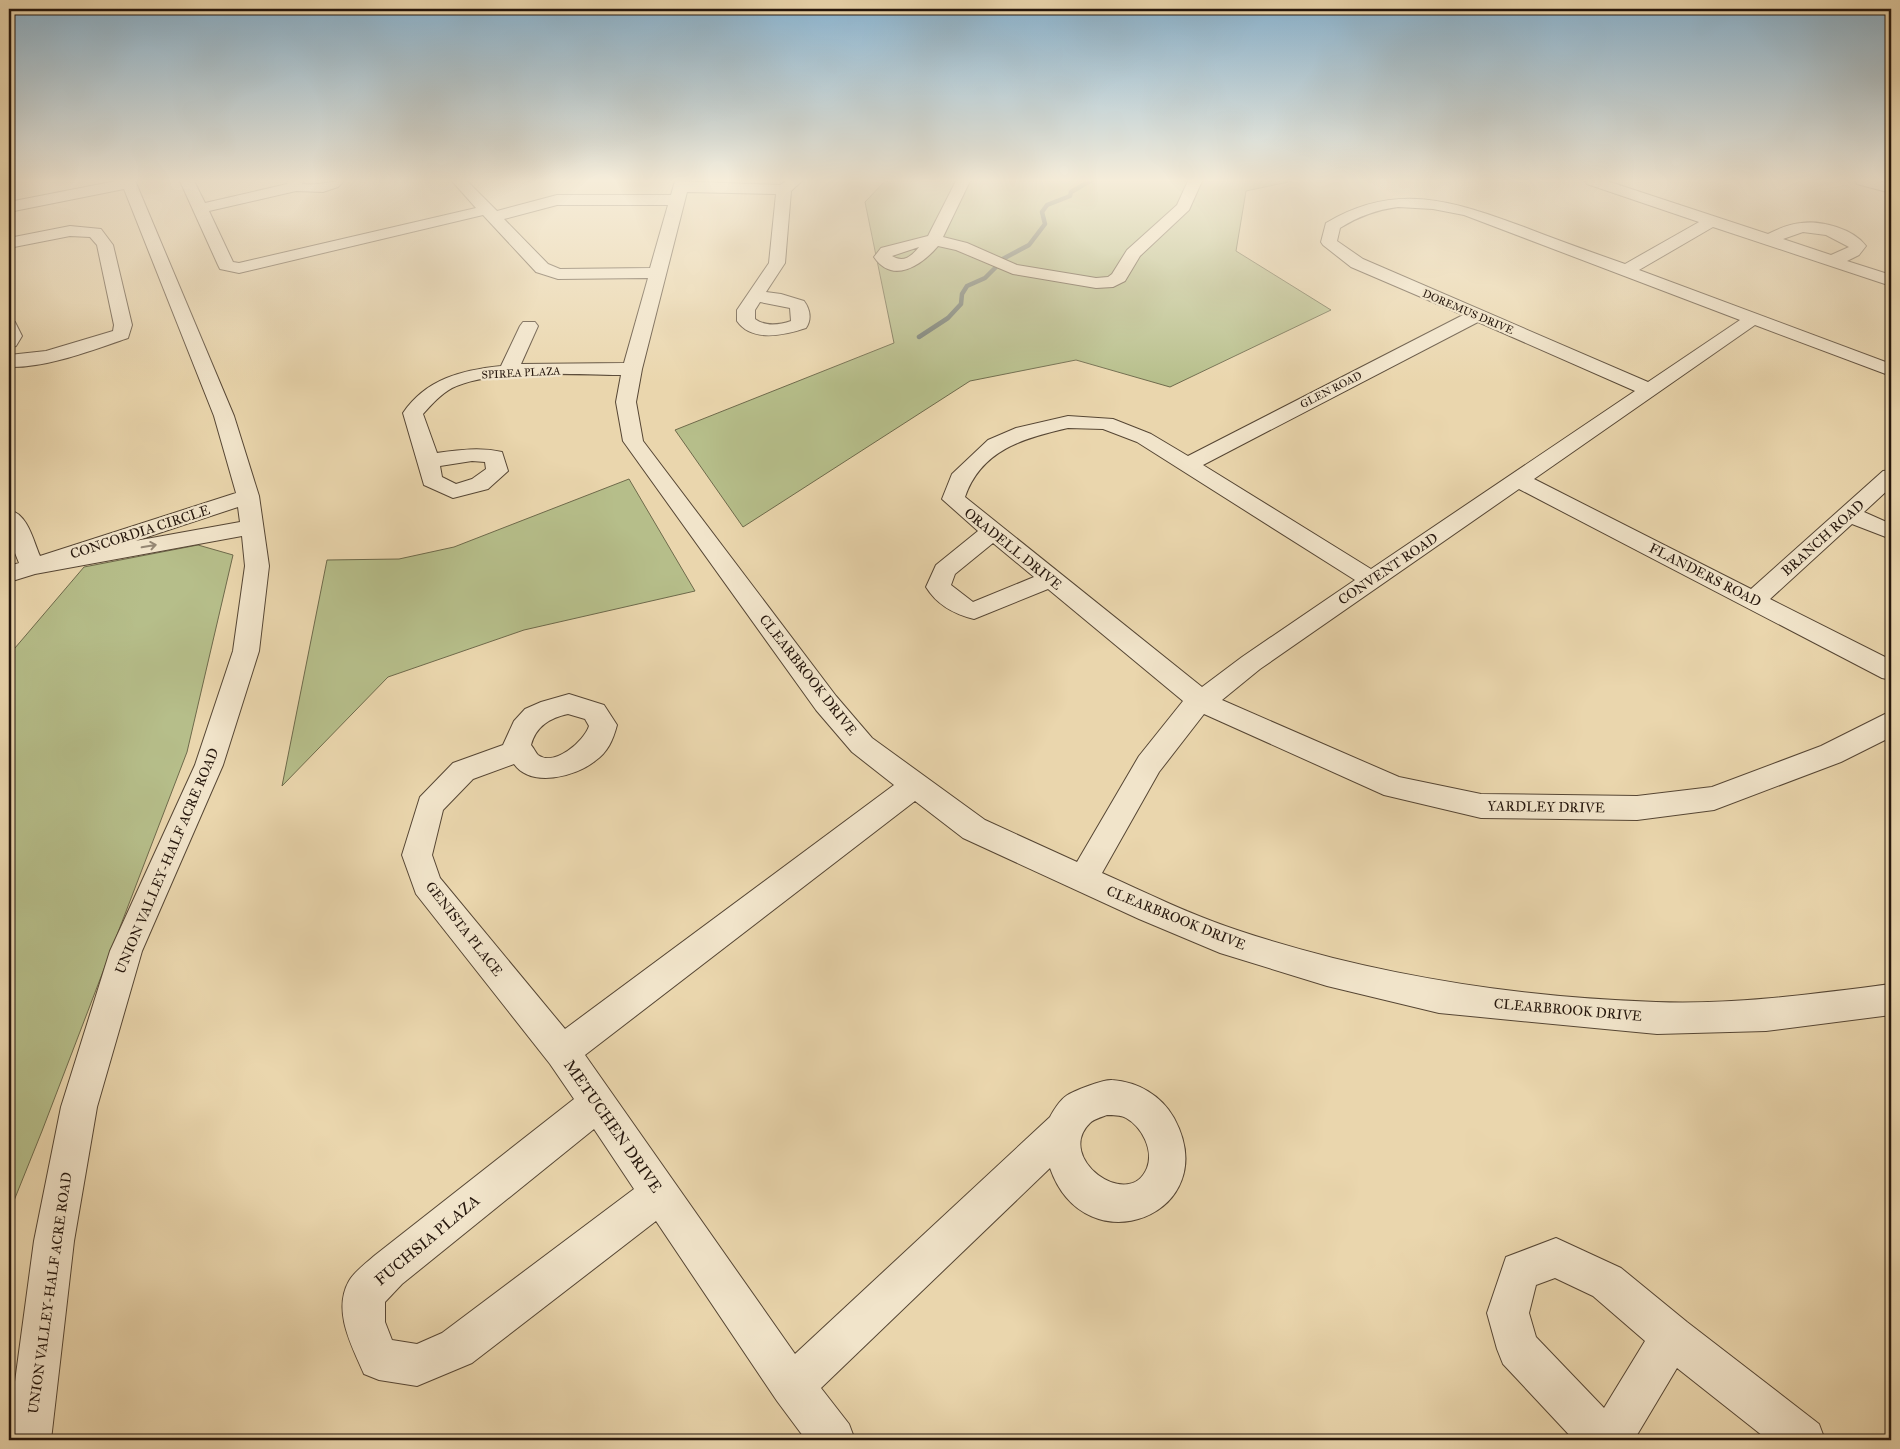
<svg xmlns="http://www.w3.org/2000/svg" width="1900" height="1449" font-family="'IM FELL Great Primer',serif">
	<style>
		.green { fill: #b6be8a; stroke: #6e6a4b }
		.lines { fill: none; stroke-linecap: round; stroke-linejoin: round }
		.stream { stroke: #6c7771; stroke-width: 4.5 }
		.minor-casing { stroke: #564634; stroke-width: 2 }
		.minor { fill: #f1e4ca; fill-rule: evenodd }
		.oneway { stroke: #958774 }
		.labels { text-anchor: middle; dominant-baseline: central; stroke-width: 4.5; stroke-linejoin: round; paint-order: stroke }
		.far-street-label { font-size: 11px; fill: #25160c; stroke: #f1e4ca }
		.street-label { font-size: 14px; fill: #25160c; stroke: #f1e4ca }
		.near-street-label { font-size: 16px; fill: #25160c; stroke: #f1e4ca }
	</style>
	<rect width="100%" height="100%" fill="#ead6ad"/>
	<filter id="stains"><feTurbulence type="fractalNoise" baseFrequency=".004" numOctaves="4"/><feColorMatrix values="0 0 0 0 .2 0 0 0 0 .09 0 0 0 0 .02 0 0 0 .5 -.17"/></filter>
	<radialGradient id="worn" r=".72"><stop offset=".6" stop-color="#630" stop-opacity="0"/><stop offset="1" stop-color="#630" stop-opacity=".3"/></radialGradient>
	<!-- green -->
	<path class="green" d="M 885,181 L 1293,181 L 1246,191 L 1236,251 L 1331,310 L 1170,387 L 1076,360 L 970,381 L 743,527 L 675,430 L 894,343 L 865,202 Z
		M 629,479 L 695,591 L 524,630 L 388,677 L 282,786 L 327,560 L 399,559 L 454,547 Z
		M 198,545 L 233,555 L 187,752 L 42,1131 L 9,1213 L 9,655 L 84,567 Z"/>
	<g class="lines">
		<!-- stream -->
		<path class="stream" d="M 919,337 L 948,318 L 961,304 L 962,294 L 967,286 L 985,278 L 998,265 L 997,262 L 1029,245 L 1045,224 L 1042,212 L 1047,205 L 1070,196 L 1071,192 L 1090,181"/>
		<defs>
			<path id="minor" d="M 116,181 L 135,181 L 136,183 L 234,416 L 259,496 L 269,566 L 259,651 L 223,765 L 142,951 L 97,1107 L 74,1241 L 51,1440 L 9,1440 L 9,1426 L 34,1241 L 61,1107 L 110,951 L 195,765 L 233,651 L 245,566 L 242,536 L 35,574 L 9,582 L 9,566 L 19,563 L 9,538 L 9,510 C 28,514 33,540 40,556 L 236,493 L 214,416 L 124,189 L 9,212 L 9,202 ZM 238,507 L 240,522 L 135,541 Z
				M 180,181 L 194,181 L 205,203 L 287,184 L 288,181 L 303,181 L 302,184 C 316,186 330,181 344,181 L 338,187 L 323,192 L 296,191 L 209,211 L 233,262 L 239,263 L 476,208 L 452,181 L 467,181 L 497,211 L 557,195 L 671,195 L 675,181 L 780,185 L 786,181 L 802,181 L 791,191 L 785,263 L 766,292 L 781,294 L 804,301 C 810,309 812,319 806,328 C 785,335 752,343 737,321 L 737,310 L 769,263 L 776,194 L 687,192 L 642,369 L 636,402 L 643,441 L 836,696 L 872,738 L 985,820 L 1077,862 L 1139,756 L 1183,701 L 1048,589 L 974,619 C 954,614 937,605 926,587 L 936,565 L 978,531 L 942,499 L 952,474 L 988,440 L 1016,428 L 1068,416 L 1113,419 L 1151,434 L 1188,456 L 1463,315 L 1351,267 L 1323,245 L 1321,242 L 1326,223 C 1396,181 1453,201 1524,227 C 1557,240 1591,252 1625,264 L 1699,222 L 1587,184 L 1585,181 L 1607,181 L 1768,234 C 1778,229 1789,224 1801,223 C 1821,220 1854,229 1866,246 L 1859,255 L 1847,261 L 1891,275 L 1891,286 L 1713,227 L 1639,270 L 1891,364 L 1891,376 L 1755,325 L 1534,479 L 1751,589 L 1883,471 L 1891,470 L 1891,487 L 1864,512 L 1891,524 L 1891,539 L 1852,524 L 1770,599 L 1891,660 L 1891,680 L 1882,678 L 1519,489 L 1260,669 L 1222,700 L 1399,777 L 1481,794 L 1637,796 L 1712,787 L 1821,746 L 1891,711 L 1891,737 L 1841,762 L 1714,810 L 1637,820 L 1481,818 L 1384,795 L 1204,714 L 1159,772 L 1102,873 C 1147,893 1191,915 1237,930 C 1372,975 1515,997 1656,1002 C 1735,1005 1813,994 1891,984 L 1891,1015 L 1766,1031 L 1657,1034 L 1439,1013 L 1327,986 L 1220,953 L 1139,919 L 963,838 L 915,801 L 585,1055 L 795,1354 L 1050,1117 C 1053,1111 1060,1100 1066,1096 C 1073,1091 1104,1079 1112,1080 C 1138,1082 1161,1095 1174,1118 C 1226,1214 1085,1269 1050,1168 L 821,1388 L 849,1424 L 855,1440 L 806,1440 L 777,1401 L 656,1221 L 472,1363 L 417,1386 L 379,1380 L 364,1374 C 352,1346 332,1311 349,1281 C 354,1272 366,1263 374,1256 L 574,1099 L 550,1064 L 416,894 L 402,855 L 420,797 L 453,763 L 503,745 L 514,721 L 525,709 L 541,702 L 569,694 L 604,705 L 617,725 C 613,740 608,752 595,761 C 575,777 531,788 514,764 L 473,779 L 443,810 L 432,855 L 440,878 L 565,1029 L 894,785 L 852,752 L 816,710 L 623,441 L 616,402 L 621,375 C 574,375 494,368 452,388 C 441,394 432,404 423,414 L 437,453 C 459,450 480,447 502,452 L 508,471 L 488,489 L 453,498 L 424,485 L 403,413 C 426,379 462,370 501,366 L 520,326 L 523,322 L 535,322 L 538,326 L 521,364 L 624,363 L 648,278 L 558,279 L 536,272 L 483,215 L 239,273 L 220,269 L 218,265 ZM 557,205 L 668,205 L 650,268 L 560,269 L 548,264 L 504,219 ZM 1398,207 L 1433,209 L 1464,215 L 1740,320 L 1648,382 L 1363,259 L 1337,241 L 1340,228 C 1359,216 1376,210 1398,207 ZM 1803,232 L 1826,235 L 1849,247 L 1831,255 L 1783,239 ZM 760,302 L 790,308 L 791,321 C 779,325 766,327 755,319 L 755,310 ZM 1478,322 L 1635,391 L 1371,569 L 1203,465 ZM 1068,428 L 1103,429 L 1137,442 L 1355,580 L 1242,657 L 1202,687 L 965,497 C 981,450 1024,438 1068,428 ZM 472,461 L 485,462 L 486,469 L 472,479 L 456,484 L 442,477 L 440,466 ZM 993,543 L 1034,577 L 973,602 L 951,585 L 955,574 ZM 568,714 L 585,719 L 589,726 C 584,741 555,767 538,755 C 536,753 533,747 531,745 C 536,726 550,718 568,714 ZM 1107,1115 C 1113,1115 1121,1115 1126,1118 C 1142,1127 1154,1150 1147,1168 C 1129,1212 1054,1158 1090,1123 C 1094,1119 1102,1117 1107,1115 ZM 594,1129 L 634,1189 L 442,1333 L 417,1344 L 392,1340 L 385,1322 L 385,1302 L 402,1284 Z
				M 956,181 L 970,181 L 943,237 L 967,243 L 1017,265 L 1096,278 L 1108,277 L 1112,274 L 1127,250 L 1177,205 L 1188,181 L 1202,181 L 1189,210 L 1140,256 L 1125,281 L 1113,287 L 1096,288 L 1013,274 L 956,250 L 938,246 C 922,265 893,285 874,257 L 881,248 L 928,236 ZM 919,247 C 911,257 903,263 892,256 Z
				M 1855,181 L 1879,181 L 1891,184 L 1891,193 L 1857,184 Z
				M 70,226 L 101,229 L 113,245 L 132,325 L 128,338 C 93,350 46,368 9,367 L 9,355 L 46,351 L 113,331 L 114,325 L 97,245 L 90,237 L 70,236 L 9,248 L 9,238 Z
				M 9,321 L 15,322 L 22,336 L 16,346 L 9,348 Z
				M 1556,1238 L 1621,1268 L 1687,1322 L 1819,1424 L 1825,1440 L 1768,1440 L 1677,1368 L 1634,1440 L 1574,1440 L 1503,1364 L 1497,1349 L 1487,1313 L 1506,1257 ZM 1555,1278 L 1593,1296 L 1645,1341 L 1604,1408 L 1536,1337 L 1529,1313 L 1536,1285 Z"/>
		</defs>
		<!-- minor casing -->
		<use href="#minor" class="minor-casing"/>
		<!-- minor -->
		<use href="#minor" class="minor"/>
	</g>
	<!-- one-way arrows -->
	<defs><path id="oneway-shaft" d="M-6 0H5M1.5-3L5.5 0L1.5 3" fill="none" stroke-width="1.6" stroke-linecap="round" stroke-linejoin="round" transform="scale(1.25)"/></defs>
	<use class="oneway" href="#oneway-shaft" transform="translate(149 546) rotate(-10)"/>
	<!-- sky -->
	<linearGradient id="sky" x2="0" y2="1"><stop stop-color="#89b5d3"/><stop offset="0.47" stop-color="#f6edda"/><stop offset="1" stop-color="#f6edda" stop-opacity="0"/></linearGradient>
	<rect width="1900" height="384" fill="url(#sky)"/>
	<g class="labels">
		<!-- far-street labels -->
		<g class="far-street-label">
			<text transform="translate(1468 312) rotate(23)">DOREMUS DRIVE</text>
			<text transform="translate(521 373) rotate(-3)">SPIREA PLAZA</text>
			<text transform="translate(1331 390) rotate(-27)">GLEN ROAD</text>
		</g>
		<!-- street labels -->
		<g class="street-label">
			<text transform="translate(140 532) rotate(-18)">CONCORDIA CIRCLE</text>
			<text transform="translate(1823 538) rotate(-42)">BRANCH ROAD</text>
			<text transform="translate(1013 549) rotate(39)">ORADELL DRIVE</text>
			<text transform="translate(1388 569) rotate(-34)">CONVENT ROAD</text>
			<text transform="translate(1705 575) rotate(27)">FLANDERS ROAD</text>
			<text transform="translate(808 675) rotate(52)">CLEARBROOK DRIVE</text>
			<text transform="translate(1546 807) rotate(1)">YARDLEY DRIVE</text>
			<text transform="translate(167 861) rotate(-67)">UNION VALLEY-HALF ACRE ROAD</text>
			<text transform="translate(1176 918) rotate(22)">CLEARBROOK DRIVE</text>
			<text transform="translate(464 929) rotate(52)">GENISTA PLACE</text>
			<text transform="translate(1568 1010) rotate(5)">CLEARBROOK DRIVE</text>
			<text transform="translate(50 1293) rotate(-82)">UNION VALLEY-HALF ACRE ROAD</text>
		</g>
		<!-- near-street labels -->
		<g class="near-street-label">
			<text transform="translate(613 1126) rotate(55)">METUCHEN DRIVE</text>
			<text transform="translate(427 1240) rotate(-40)">FUCHSIA PLAZA</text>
		</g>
	</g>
	<!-- margin -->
	<rect width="1900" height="1449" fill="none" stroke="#ead6ad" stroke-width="30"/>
	<rect x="10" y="10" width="1880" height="1429" fill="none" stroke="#25160c" stroke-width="2.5"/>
	<rect x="15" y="15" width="1870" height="1419" fill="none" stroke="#25160c"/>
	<rect width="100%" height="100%" filter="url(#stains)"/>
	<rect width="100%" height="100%" fill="url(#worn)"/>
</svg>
